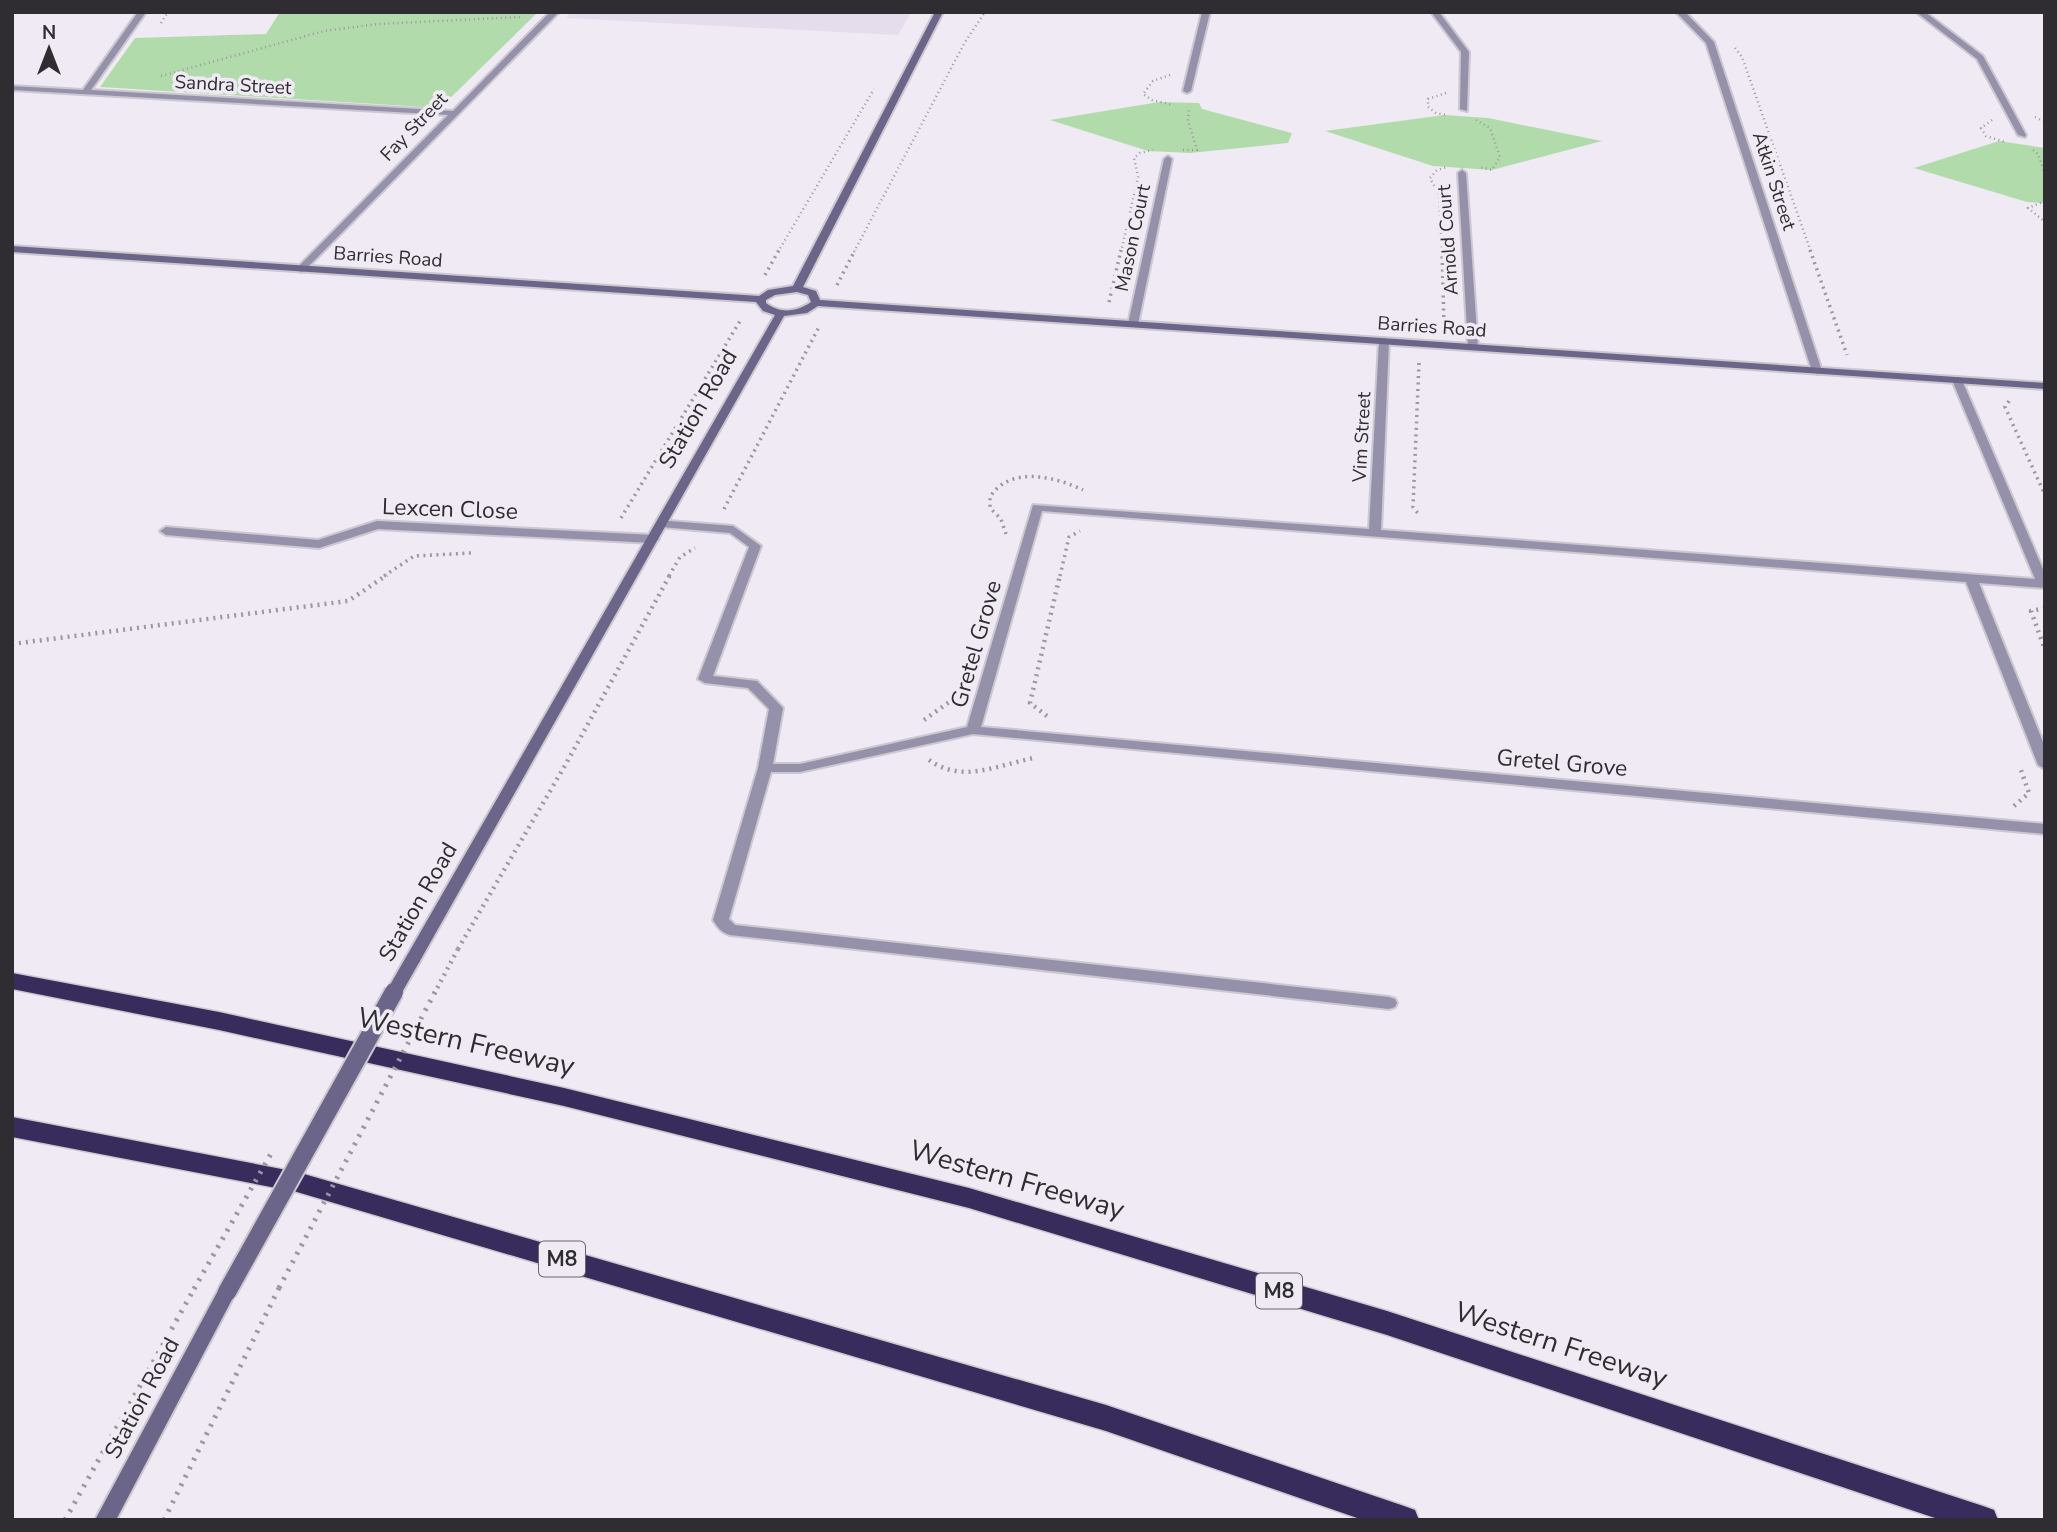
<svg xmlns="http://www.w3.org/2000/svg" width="2057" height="1532" font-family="'Nunito Sans',sans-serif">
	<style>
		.built { fill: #e5dcec }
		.green { fill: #b2dbab }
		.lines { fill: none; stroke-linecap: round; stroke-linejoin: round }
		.street-casing { stroke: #ccc8d0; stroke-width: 4 }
		.secondary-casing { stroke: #ccc8d0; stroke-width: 4 }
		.highway-casing { stroke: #ccc8d0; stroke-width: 3 }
		.path-far3 { stroke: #9b989f; stroke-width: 2.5; stroke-dasharray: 1 3.5; stroke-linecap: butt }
		.path-far2 { stroke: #9b989f; stroke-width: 3.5; stroke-dasharray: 2 4.5; stroke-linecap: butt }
		.path-far1 { stroke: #9b989f; stroke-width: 4.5; stroke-dasharray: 2 5; stroke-linecap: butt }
		.path { stroke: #9b989f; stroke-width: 5; stroke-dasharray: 2.5 7; stroke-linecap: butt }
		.street { fill: #9591aa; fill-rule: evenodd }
		.secondary { fill: #6b6589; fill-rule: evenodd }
		.highway { fill: #372c5b; fill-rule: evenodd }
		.secondary-bridge-far1-casing { stroke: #ccc8d0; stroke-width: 18; stroke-linecap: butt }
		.secondary-bridge-casing { stroke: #ccc8d0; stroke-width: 22; stroke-linecap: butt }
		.path-bridge-far1 { stroke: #9b989f; stroke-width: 4.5; stroke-dasharray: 2 5; stroke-linecap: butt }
		.path-bridge { stroke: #9b989f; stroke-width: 5; stroke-dasharray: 2.5 7; stroke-linecap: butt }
		.secondary-bridge-far1 { stroke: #6b6589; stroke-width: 14 }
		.secondary-bridge { stroke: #6b6589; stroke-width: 18 }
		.labels { text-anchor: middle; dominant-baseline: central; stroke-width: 7; stroke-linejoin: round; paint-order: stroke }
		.far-street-label { font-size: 19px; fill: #2f2d31; stroke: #efeaf3 }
		.shield { fill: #efeaf3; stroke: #69666b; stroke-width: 2 }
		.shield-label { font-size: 21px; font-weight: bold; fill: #2f2d31 }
		.street-label { font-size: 23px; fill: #2f2d31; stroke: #efeaf3 }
		.near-street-label { font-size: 28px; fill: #2f2d31; stroke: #efeaf3 }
	</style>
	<rect width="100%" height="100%" fill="#efeaf3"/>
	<!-- built -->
	<path class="built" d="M 571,12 L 911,12 L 898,35 L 566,18 Z"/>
	<!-- green -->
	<path class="green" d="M 280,12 L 538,12 L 440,108 L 100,87 L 135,38 L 266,34 Z
		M 1159,102 L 1199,103 L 1202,109 L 1292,133 L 1288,143 L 1190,153 L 1148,151 L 1050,120 Z
		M 1445,115 L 1488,118 L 1602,141 L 1492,170 L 1433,166 L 1325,131 Z
		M 1999,141 L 2045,148 L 2045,203 L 2027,202 L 1914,168 Z"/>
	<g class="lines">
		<defs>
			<path id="street" d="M 138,12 L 146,12 L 91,90 L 453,111 L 550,12 L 559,12 L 304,271 L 301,272 L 296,269 L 298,267 L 448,115 L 12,90 L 12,86 L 83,90 Z
				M 1202,12 L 1210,12 L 1191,91 L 1187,93 L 1183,91 Z
				M 1431,12 L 1439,12 L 1469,52 L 1467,111 L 1460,109 L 1461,52 Z
				M 1676,12 L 1685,12 L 1714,42 L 1822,371 L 1821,373 L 1817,374 L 1812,371 L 1706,43 Z
				M 1916,12 L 1925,12 L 1983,56 L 2026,135 L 2025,137 L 2018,135 L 1977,59 Z
				M 1168,156 L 1172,159 L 1138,324 L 1133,327 L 1128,324 L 1164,159 Z
				M 1462,170 L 1466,173 L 1478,347 L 1473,350 L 1468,347 L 1458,173 Z
				M 1384,338 L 1389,341 L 1381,530 L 2035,579 L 1952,380 L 1957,377 L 1961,378 L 2045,574 L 2045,588 L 1979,583 L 2045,747 L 2045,769 L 2038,765 L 1966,582 L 1042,511 L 981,727 L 2045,824 L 2045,834 L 973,734 L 800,772 L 771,772 L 729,919 L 735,925 L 1389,997 L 1395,999 L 1397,1003 L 1395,1007 L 1389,1009 L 730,935 C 722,933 717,927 713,920 L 758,768 L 769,709 L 748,688 L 705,683 L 698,679 L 749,547 L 730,533 L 661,527 L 657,526 L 657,520 L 733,526 L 761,546 L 713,676 L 757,681 L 783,708 L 773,764 L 800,764 L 967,727 L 1033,505 L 1369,529 L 1379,341 Z
				M 377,521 L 653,535 L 659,539 L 653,543 L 378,529 L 319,548 L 166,535 L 160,531 L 166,527 L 318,540 Z"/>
			<path id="secondary" d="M 935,12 L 943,12 L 803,287 L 816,291 L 820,300 L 2045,383 L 2045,389 L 818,306 L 807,313 L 784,316 L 421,959 L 419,963 L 407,963 L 405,959 L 775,315 L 763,311 L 756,302 L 12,252 L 12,246 L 759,296 L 768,290 L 793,286 ZM 797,292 L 808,295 L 811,302 C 797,312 780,314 766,303 L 766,300 L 775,295 Z
				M 227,1284 L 234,1287 L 236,1292 L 116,1520 L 95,1520 L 220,1287 Z"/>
			<path id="highway" d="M 12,973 L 219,1012 L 564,1088 L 969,1188 L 1387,1311 L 1983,1506 L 1994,1510 L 1998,1520 L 1941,1520 L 1387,1335 L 969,1208 L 564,1106 L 219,1030 L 12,989 Z
				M 12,1117 L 297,1172 L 1106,1405 L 1404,1506 L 1415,1510 L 1419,1520 L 1363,1520 L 1106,1431 L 297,1192 L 12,1137 Z"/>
		</defs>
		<!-- street casing -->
		<use href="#street" class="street-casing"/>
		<!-- secondary casing -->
		<use href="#secondary" class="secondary-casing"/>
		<!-- highway casing -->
		<use href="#highway" class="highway-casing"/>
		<!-- path-far3 -->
		<path class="path-far3" d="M 161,23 L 168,12
			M 1735,48 L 1742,57 L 1811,252
			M 1170,75 L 1153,81 L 1143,94 L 1152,100 L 1173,105
			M 161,76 L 324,31 L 378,24 L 520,17
			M 1446,93 L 1428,99 L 1428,107 L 1436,113 L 1446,115
			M 2035,117 L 2045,122
			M 1476,120 L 1490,128 L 1500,157 L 1492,170 L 1479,167
			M 1992,120 L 1981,128 L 1986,136 L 2005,142
			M 1183,150 L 1197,150 L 1188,121 L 1189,107
			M 2033,150 L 2038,154 L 2045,174
			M 2045,201 L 2028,208 L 2045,222
			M 778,252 L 874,89
			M 854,252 L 965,42 L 985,12
			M 1121,252 L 1138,177 L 1134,158 L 1140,153 L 1153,150
			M 1442,252 L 1439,195 L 1430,178 L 1437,170 L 1447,167"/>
		<!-- path-far2 -->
		<path class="path-far2" d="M 1442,250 L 1444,326
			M 1810,250 L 1847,355
			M 765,275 L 779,250
			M 837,285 L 855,250
			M 1109,302 L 1121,250
			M 1419,363 L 1413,507 L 1420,516
			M 2009,401 L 2005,407 L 2045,495
			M 724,509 L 819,327
			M 621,518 L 740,321
			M 1006,534 L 1001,519 L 990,508 L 990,497 C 1010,465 1056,477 1083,490
			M 384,576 L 414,556 L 471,553
			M 669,576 L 680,557 L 695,548
			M 1060,576 L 1069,537 L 1080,531"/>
		<!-- path-far1 -->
		<path class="path-far1" d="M 2045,608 L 2031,611 L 2045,650
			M 12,644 L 348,601 L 387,575
			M 1047,716 L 1030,703 L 1060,575
			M 924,720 L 959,695
			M 929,760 C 963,784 997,765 1034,758
			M 2014,806 L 2029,793 L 2021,770
			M 458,949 L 567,762 L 670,575"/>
		<!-- path -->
		<path class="path" d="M 65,1520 L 194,1289
			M 164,1520 L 279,1288"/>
		<!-- street -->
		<use href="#street" class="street"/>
		<!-- secondary -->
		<use href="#secondary" class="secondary"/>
		<!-- highway -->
		<use href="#highway" class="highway"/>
		<defs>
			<path id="secondary-bridge-far1" d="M 393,994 L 413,959"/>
			<path id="secondary-bridge" d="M 227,1292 L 394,992"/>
		</defs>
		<!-- secondary-bridge-far1 casing -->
		<use href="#secondary-bridge-far1" class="secondary-bridge-far1-casing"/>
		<!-- secondary-bridge casing -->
		<use href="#secondary-bridge" class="secondary-bridge-casing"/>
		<!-- path-bridge-far1 -->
		<path class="path-bridge-far1" d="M 434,994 L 458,949"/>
		<!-- path-bridge -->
		<path class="path-bridge" d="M 279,1288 L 435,992
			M 194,1289 L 272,1152"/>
		<!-- secondary-bridge-far1 -->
		<use href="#secondary-bridge-far1" class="secondary-bridge-far1"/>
		<!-- secondary-bridge -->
		<use href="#secondary-bridge" class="secondary-bridge"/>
	</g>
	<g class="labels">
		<!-- far-street labels -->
		<g class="far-street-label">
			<text transform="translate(233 85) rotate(3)">Sandra Street</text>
			<text transform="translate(414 127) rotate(-46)">Fay Street</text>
			<text transform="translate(1774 181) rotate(72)">Atkin Street</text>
			<text transform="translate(1133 238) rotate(-78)">Mason Court</text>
			<text transform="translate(1448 240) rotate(-94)">Arnold Court</text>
			<text transform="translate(388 257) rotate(4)">Barries Road</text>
			<text transform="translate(1432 327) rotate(4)">Barries Road</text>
			<text transform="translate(1362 437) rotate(-87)">Vim Street</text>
		</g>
		<!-- shield labels -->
		<g class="shield">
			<rect x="539" y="1241.5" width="46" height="35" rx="5"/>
			<rect x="1256" y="1273.5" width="46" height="35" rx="5"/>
		</g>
		<g class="shield-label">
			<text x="562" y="1259">M8</text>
			<text x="1279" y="1291">M8</text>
		</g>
		<!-- street labels -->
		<g class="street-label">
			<text transform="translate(698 409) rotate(-60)">Station Road</text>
			<text transform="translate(450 509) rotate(2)">Lexcen Close</text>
			<text transform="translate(976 644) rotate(-74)">Gretel Grove</text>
			<text transform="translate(1562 763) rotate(5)">Gretel Grove</text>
			<text transform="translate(418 902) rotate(-60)">Station Road</text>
			<text transform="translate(142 1398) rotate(-62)">Station Road</text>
		</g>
		<!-- near-street labels -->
		<g class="near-street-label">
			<text transform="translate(466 1042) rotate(13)">Western Freeway</text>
			<text transform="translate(1017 1180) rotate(16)">Western Freeway</text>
			<text transform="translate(1561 1345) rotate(18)">Western Freeway</text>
		</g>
	</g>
	<!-- border -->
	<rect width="2057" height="1532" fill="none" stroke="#2f2d31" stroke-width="28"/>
	<!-- north arrow -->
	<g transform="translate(49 49)" stroke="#efeaf3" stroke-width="5" paint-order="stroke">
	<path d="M0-5L12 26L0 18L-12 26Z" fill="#2f2d31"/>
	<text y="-10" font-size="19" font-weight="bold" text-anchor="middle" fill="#2f2d31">N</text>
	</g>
</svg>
